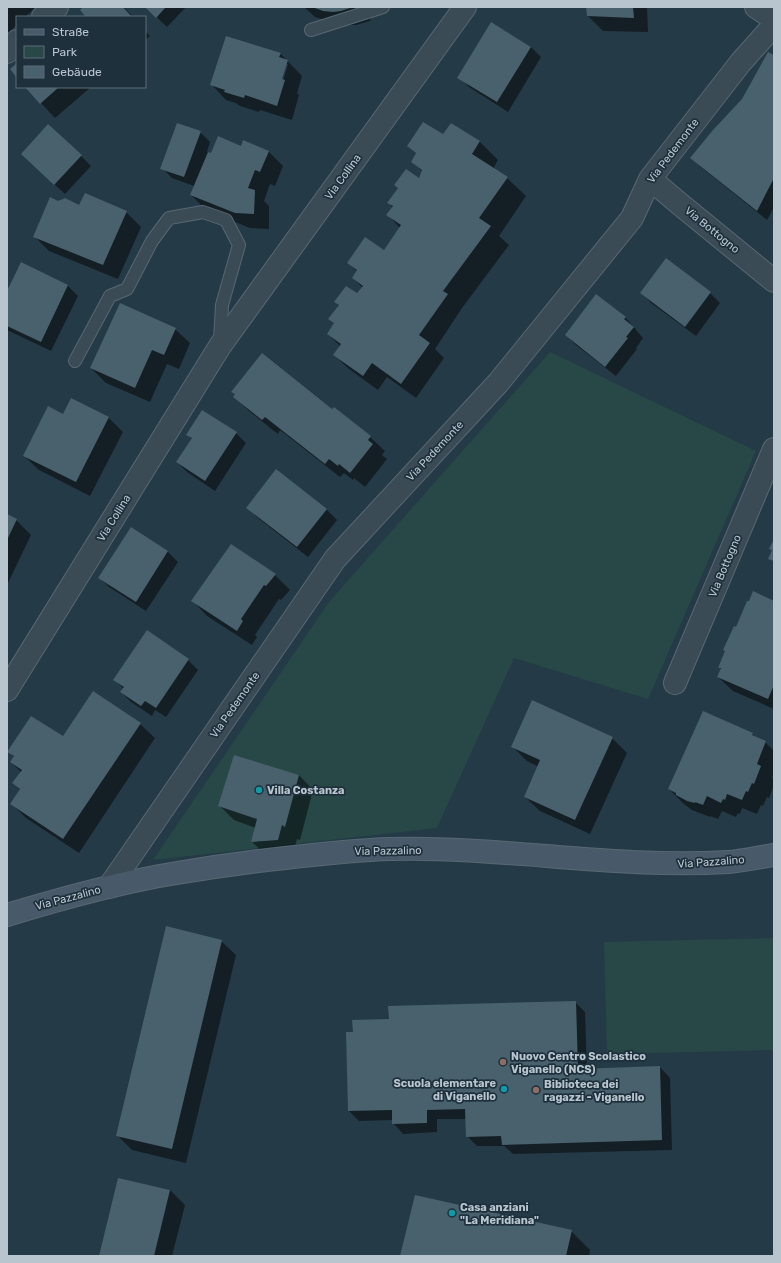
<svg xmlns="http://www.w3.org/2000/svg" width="781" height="1263" font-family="Rubik,sans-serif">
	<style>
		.green { fill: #274846 }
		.shadow { fill: #0007; fill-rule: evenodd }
		.building { fill: #49606d }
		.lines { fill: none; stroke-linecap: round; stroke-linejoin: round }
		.service-casing { stroke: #586873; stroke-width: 14 }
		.minor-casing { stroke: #586873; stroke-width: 24 }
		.secondary-casing { stroke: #586873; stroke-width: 24 }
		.service { stroke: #3a4b56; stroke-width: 12 }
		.minor { stroke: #3a4b56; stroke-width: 22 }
		.secondary { stroke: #485a69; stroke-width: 22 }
		.culture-dot { fill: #0f9aa8; stroke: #1e303c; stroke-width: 1.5 }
		.education-dot { fill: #8d6e63; stroke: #1e303c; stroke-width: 1.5 }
		.labels { text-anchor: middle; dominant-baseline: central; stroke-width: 3.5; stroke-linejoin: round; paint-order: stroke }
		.street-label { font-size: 11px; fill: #b8c5cf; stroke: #1e303c }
		.poi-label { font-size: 11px; font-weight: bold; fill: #b8c5cf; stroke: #1e303c; text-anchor: start }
	</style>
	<rect width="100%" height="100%" fill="#253a47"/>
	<!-- green -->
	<path class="green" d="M 550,352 L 756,451 L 648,699 L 514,658 L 437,828 L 153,860 L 329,602 Z
		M 774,938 L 774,1050 L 607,1054 L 604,942 Z"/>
	<!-- shadow -->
	<path class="shadow" d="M 7,7 L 36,7 L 25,17 L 17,17 L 17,25 L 7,34 Z
		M 84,7 L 124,7 L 133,17 L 86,17 Z
		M 146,7 L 186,7 L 167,27 Z
		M 304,7 L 374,7 L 370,21 L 356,25 L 339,25 L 315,17 Z
		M 587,7 L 647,7 L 648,32 L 603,31 L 588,16 Z
		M 491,23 L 531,47 L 541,57 L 508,112 L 469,87 L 459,77 Z
		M 145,31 L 150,36 L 145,40 Z
		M 280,53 L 302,76 L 297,93 L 299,95 L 292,120 L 260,110 L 259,112 L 240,106 L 236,103 L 226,100 L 212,85 ZM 286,64 L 288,64 L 282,84 L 280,83 Z
		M 774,57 L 774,207 L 767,220 L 702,168 L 692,158 L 743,99 Z
		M 26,87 L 91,87 L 55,118 Z
		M 451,125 L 480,142 L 498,160 L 493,169 L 507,178 L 526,196 L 499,236 L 509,245 L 462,308 L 435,349 L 444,358 L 416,398 L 387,377 L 378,390 L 349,369 L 334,355 L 340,346 L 328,334 L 335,324 L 330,319 L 339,306 L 336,302 L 358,295 L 363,288 L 353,278 L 357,271 L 348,263 L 385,251 L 400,228 L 388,215 L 393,208 L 389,203 L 419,179 L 423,172 L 413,162 L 417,154 L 408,146 L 443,135 Z
		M 200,132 L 210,142 L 207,152 L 212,154 L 241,147 L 269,152 L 283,166 L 275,186 L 270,184 L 264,201 L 269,206 L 269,229 L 250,228 L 206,210 L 191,195 L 194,186 L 172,178 L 162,168 Z
		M 81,156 L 91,166 L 65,194 L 32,164 Z
		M 58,202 L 80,206 L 126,212 L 141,227 L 118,279 L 49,251 L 34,236 Z
		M 21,264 L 68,286 L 78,296 L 51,351 L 7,330 L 7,294 Z
		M 641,292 L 710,293 L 720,303 L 696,336 L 651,303 Z
		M 597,295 L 626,318 L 643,338 L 636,348 L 637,349 L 616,376 L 576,345 L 566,335 Z
		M 175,329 L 190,343 L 179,369 L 167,364 L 150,402 L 106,383 L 91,368 Z
		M 233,392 L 370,437 L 385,451 L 382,455 L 387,459 L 365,487 L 354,478 L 353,480 L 344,473 L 340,477 L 280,430 L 278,434 L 249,411 L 234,397 L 236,395 Z
		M 108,417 L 123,432 L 90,496 L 39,470 L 24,456 Z
		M 236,433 L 246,443 L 215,491 L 187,472 L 177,462 L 192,439 L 188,434 Z
		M 276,470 L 327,510 L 337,520 L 308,557 L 258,518 L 247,508 Z
		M 7,515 L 16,520 L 31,535 L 7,585 Z
		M 131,529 L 168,552 L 178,562 L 146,611 L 109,587 L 99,577 Z
		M 231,546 L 275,575 L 290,590 L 281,600 L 279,599 L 255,635 L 257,637 L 252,645 L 207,616 L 193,601 Z
		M 774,602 L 774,709 L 733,691 L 718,677 L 721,670 L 719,667 L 736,628 Z
		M 188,660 L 198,670 L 166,717 L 155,710 L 152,716 L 131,702 L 121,692 L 124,689 L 115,680 Z
		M 140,724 L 155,738 L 79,853 L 26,818 L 12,804 L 20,790 L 14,783 L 21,772 L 11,762 L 14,757 L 9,752 L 63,738 Z
		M 752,734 L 756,738 L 765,742 L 774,751 L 774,773 L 772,778 L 774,780 L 774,785 L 769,798 L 767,797 L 763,806 L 761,805 L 757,814 L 742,808 L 740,814 L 738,813 L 736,817 L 722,811 L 718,819 L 710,816 L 710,817 L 692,810 L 684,804 L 669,789 Z
		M 612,738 L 627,753 L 590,834 L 540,811 L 525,797 L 539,767 L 527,761 L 512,746 Z
		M 299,775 L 313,790 L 300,840 L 297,839 L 293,854 L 267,856 L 252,842 L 256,828 L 234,820 L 219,805 Z
		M 221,941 L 236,955 L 186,1163 L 132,1150 L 117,1135 Z
		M 575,1002 L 585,1012 L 587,1070 L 660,1067 L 670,1078 L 672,1150 L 513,1154 L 504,1146 L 477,1146 L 467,1136 L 466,1119 L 437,1119 L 437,1132 L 403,1134 L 393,1123 L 393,1120 L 359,1121 L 349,1111 L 354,1033 L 390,1020 Z
		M 119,1180 L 170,1190 L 185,1205 L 172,1256 L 100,1256 Z
		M 571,1231 L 590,1250 L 589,1256 L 401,1256 Z"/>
	<!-- building -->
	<path class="building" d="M 83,7 L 123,7 L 132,17 L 84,17 L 85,16 L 80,10 Z
		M 145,7 L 166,7 L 156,18 Z
		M 312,7 L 353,7 L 341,11 L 333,12 L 323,11 Z
		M 586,7 L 633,7 L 634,18 L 587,16 Z
		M 491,22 L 531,47 L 497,102 L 457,78 Z
		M 226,36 L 281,53 L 279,57 L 288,60 L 282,79 L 285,80 L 277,106 L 245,95 L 244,98 L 224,92 L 225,90 L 210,85 Z
		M 768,52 L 774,55 L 774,178 L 757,211 L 690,158 L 713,130 L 742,99 Z
		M 17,63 L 17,78 L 10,69 Z
		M 25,87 L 59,87 L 40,104 Z
		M 423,122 L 443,134 L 451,123 L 480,141 L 472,154 L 508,177 L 479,218 L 491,226 L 443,291 L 448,294 L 419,335 L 430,343 L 401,384 L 372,363 L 363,376 L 333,355 L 341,344 L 327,334 L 334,323 L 328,319 L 339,305 L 334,302 L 346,286 L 357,293 L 363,286 L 352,278 L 357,270 L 347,263 L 365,237 L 384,250 L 401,225 L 386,215 L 393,206 L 387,203 L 398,188 L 394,185 L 406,169 L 419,178 L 422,170 L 411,162 L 416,153 L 407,146 Z
		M 177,123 L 201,131 L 184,177 L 160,169 Z
		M 48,124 L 82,155 L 54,185 L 21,154 Z
		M 218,136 L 241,146 L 243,140 L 269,151 L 260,172 L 255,170 L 248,188 L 255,190 L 254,214 L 235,213 L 190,195 L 208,152 L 211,153 Z
		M 85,193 L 127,211 L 103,265 L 33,237 L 50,197 L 58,201 L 65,198 L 79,205 Z
		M 666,258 L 711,292 L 685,327 L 640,293 Z
		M 21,262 L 68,285 L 41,342 L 7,326 L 7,291 Z
		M 596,294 L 626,317 L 624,319 L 634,327 L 626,337 L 628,338 L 605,367 L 565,335 Z
		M 120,303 L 176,328 L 164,355 L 152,350 L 135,388 L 90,368 Z
		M 262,353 L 332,409 L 334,407 L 371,436 L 368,440 L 373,444 L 350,473 L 339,464 L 338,466 L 329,459 L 325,464 L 265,417 L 262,420 L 233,397 L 235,394 L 231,392 Z
		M 71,398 L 109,417 L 76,482 L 23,456 L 48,406 L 63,414 Z
		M 202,410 L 237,432 L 205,481 L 176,462 L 192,438 L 186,435 Z
		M 276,469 L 327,509 L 297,547 L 246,508 Z
		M 7,514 L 17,519 L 7,540 Z
		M 131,527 L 168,551 L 136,602 L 98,578 Z
		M 774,539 L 774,561 L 768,559 L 772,550 L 769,549 Z
		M 231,544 L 276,574 L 266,586 L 264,585 L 241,619 L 243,621 L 237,631 L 191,601 Z
		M 753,591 L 774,601 L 774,685 L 768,699 L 717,677 L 721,668 L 718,668 L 725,651 L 723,650 L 734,626 L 736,627 L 747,601 L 749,601 Z
		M 147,630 L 189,659 L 156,708 L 145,701 L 141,706 L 120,692 L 124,687 L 113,680 Z
		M 93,691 L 141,723 L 63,839 L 10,804 L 20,789 L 12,783 L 22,770 L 10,762 L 14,756 L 7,752 L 31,716 L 63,736 Z
		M 532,700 L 613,737 L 575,820 L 524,797 L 540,760 L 511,747 Z
		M 703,711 L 753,733 L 752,735 L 766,741 L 757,764 L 761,766 L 754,784 L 752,783 L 748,792 L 746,791 L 742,800 L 727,794 L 725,800 L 723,799 L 721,803 L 707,796 L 703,805 L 695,802 L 695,803 L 687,801 L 676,795 L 676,793 L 668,789 Z
		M 234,755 L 299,775 L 285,827 L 282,825 L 278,840 L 251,842 L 257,819 L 218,806 Z
		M 166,926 L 222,940 L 172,1149 L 116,1136 Z
		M 576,1001 L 578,1069 L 660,1066 L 662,1140 L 502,1145 L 501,1136 L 466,1137 L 465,1109 L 427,1110 L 427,1123 L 392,1124 L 392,1110 L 348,1111 L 346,1032 L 353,1032 L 352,1020 L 389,1019 L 388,1006 Z
		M 118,1178 L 170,1190 L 154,1256 L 99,1256 Z
		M 415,1195 L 572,1230 L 566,1256 L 400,1256 Z"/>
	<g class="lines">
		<defs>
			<path id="service" d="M 311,30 L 383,7
				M 75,361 L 110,296 L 127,289 L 152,241 L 169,218 L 203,212 L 226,220 L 239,245 L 222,305 L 220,341"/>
			<path id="minor" d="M 756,7 L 774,19
				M 43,17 L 57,7
				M 7,52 L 17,41
				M 650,179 L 681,205 L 774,281
				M 675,683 L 774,449
				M 7,690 L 220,346 L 465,7
				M 109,887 L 335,559 L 498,383 L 632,218 L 650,179 L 741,62 L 774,25"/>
			<path id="secondary" d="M 7,915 C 63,898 120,882 177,873 C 213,867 249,862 285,858 C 320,854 355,850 390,849 C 503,846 615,869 728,862 C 743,861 759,857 774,855"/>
		</defs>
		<!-- service casing -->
		<use href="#service" class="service-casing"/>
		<!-- minor casing -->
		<use href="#minor" class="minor-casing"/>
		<!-- secondary casing -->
		<use href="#secondary" class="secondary-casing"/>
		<!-- service -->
		<use href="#service" class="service"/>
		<!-- minor -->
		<use href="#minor" class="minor"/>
		<!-- secondary -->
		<use href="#secondary" class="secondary"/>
	</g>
	<!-- markers -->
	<g class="culture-dot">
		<circle cx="259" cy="790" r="4"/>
		<circle cx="504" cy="1089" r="4"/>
		<circle cx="452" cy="1213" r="4"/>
	</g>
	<g class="education-dot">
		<circle cx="503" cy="1062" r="4"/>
		<circle cx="536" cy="1090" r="4"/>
	</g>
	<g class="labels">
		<!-- street labels -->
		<g class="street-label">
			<text transform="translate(673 151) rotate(-53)">Via Pedemonte</text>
			<text transform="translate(343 177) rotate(-54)">Via Collina</text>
			<text transform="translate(712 230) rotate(39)">Via Bottogno</text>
			<text transform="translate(435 451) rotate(-47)">Via Pedemonte</text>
			<text transform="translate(114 518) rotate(-58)">Via Collina</text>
			<text transform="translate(725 566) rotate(-67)">Via Bottogno</text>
			<text transform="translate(235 705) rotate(-55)">Via Pedemonte</text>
			<text transform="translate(388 851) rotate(-1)">Via Pazzalino</text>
			<text transform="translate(711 862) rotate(-4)">Via Pazzalino</text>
			<text transform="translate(68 898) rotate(-15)">Via Pazzalino</text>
		</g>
		<!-- poi labels -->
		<g class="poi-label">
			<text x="267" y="790">Villa Costanza</text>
			<text x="511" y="1056">Nuovo Centro Scolastico<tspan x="511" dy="13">Viganello (NCS)</tspan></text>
			<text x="496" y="1083" text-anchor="end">Scuola elementare<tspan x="496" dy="13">di Viganello</tspan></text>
			<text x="544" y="1084">Biblioteca dei<tspan x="544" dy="13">ragazzi - Viganello</tspan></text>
			<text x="460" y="1207">Casa anziani<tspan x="460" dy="13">"La Meridiana"</tspan></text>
		</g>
	</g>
	<!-- border -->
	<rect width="781" height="1263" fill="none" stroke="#b8c5cf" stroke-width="16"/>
	<!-- legend -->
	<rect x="16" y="16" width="130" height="72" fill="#1e303c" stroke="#5c6c77"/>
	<rect x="24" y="29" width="20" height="6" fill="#485a69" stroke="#5c6c77"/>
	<text x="52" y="36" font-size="12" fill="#b8c5cf">Straße</text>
	<rect x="24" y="46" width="20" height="12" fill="#274846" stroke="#5c6c77"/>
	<text x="52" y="56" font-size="12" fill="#b8c5cf">Park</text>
	<rect x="24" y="66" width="20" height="12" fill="#49606d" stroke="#5c6c77"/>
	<text x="52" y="76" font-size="12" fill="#b8c5cf">Gebäude</text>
</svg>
